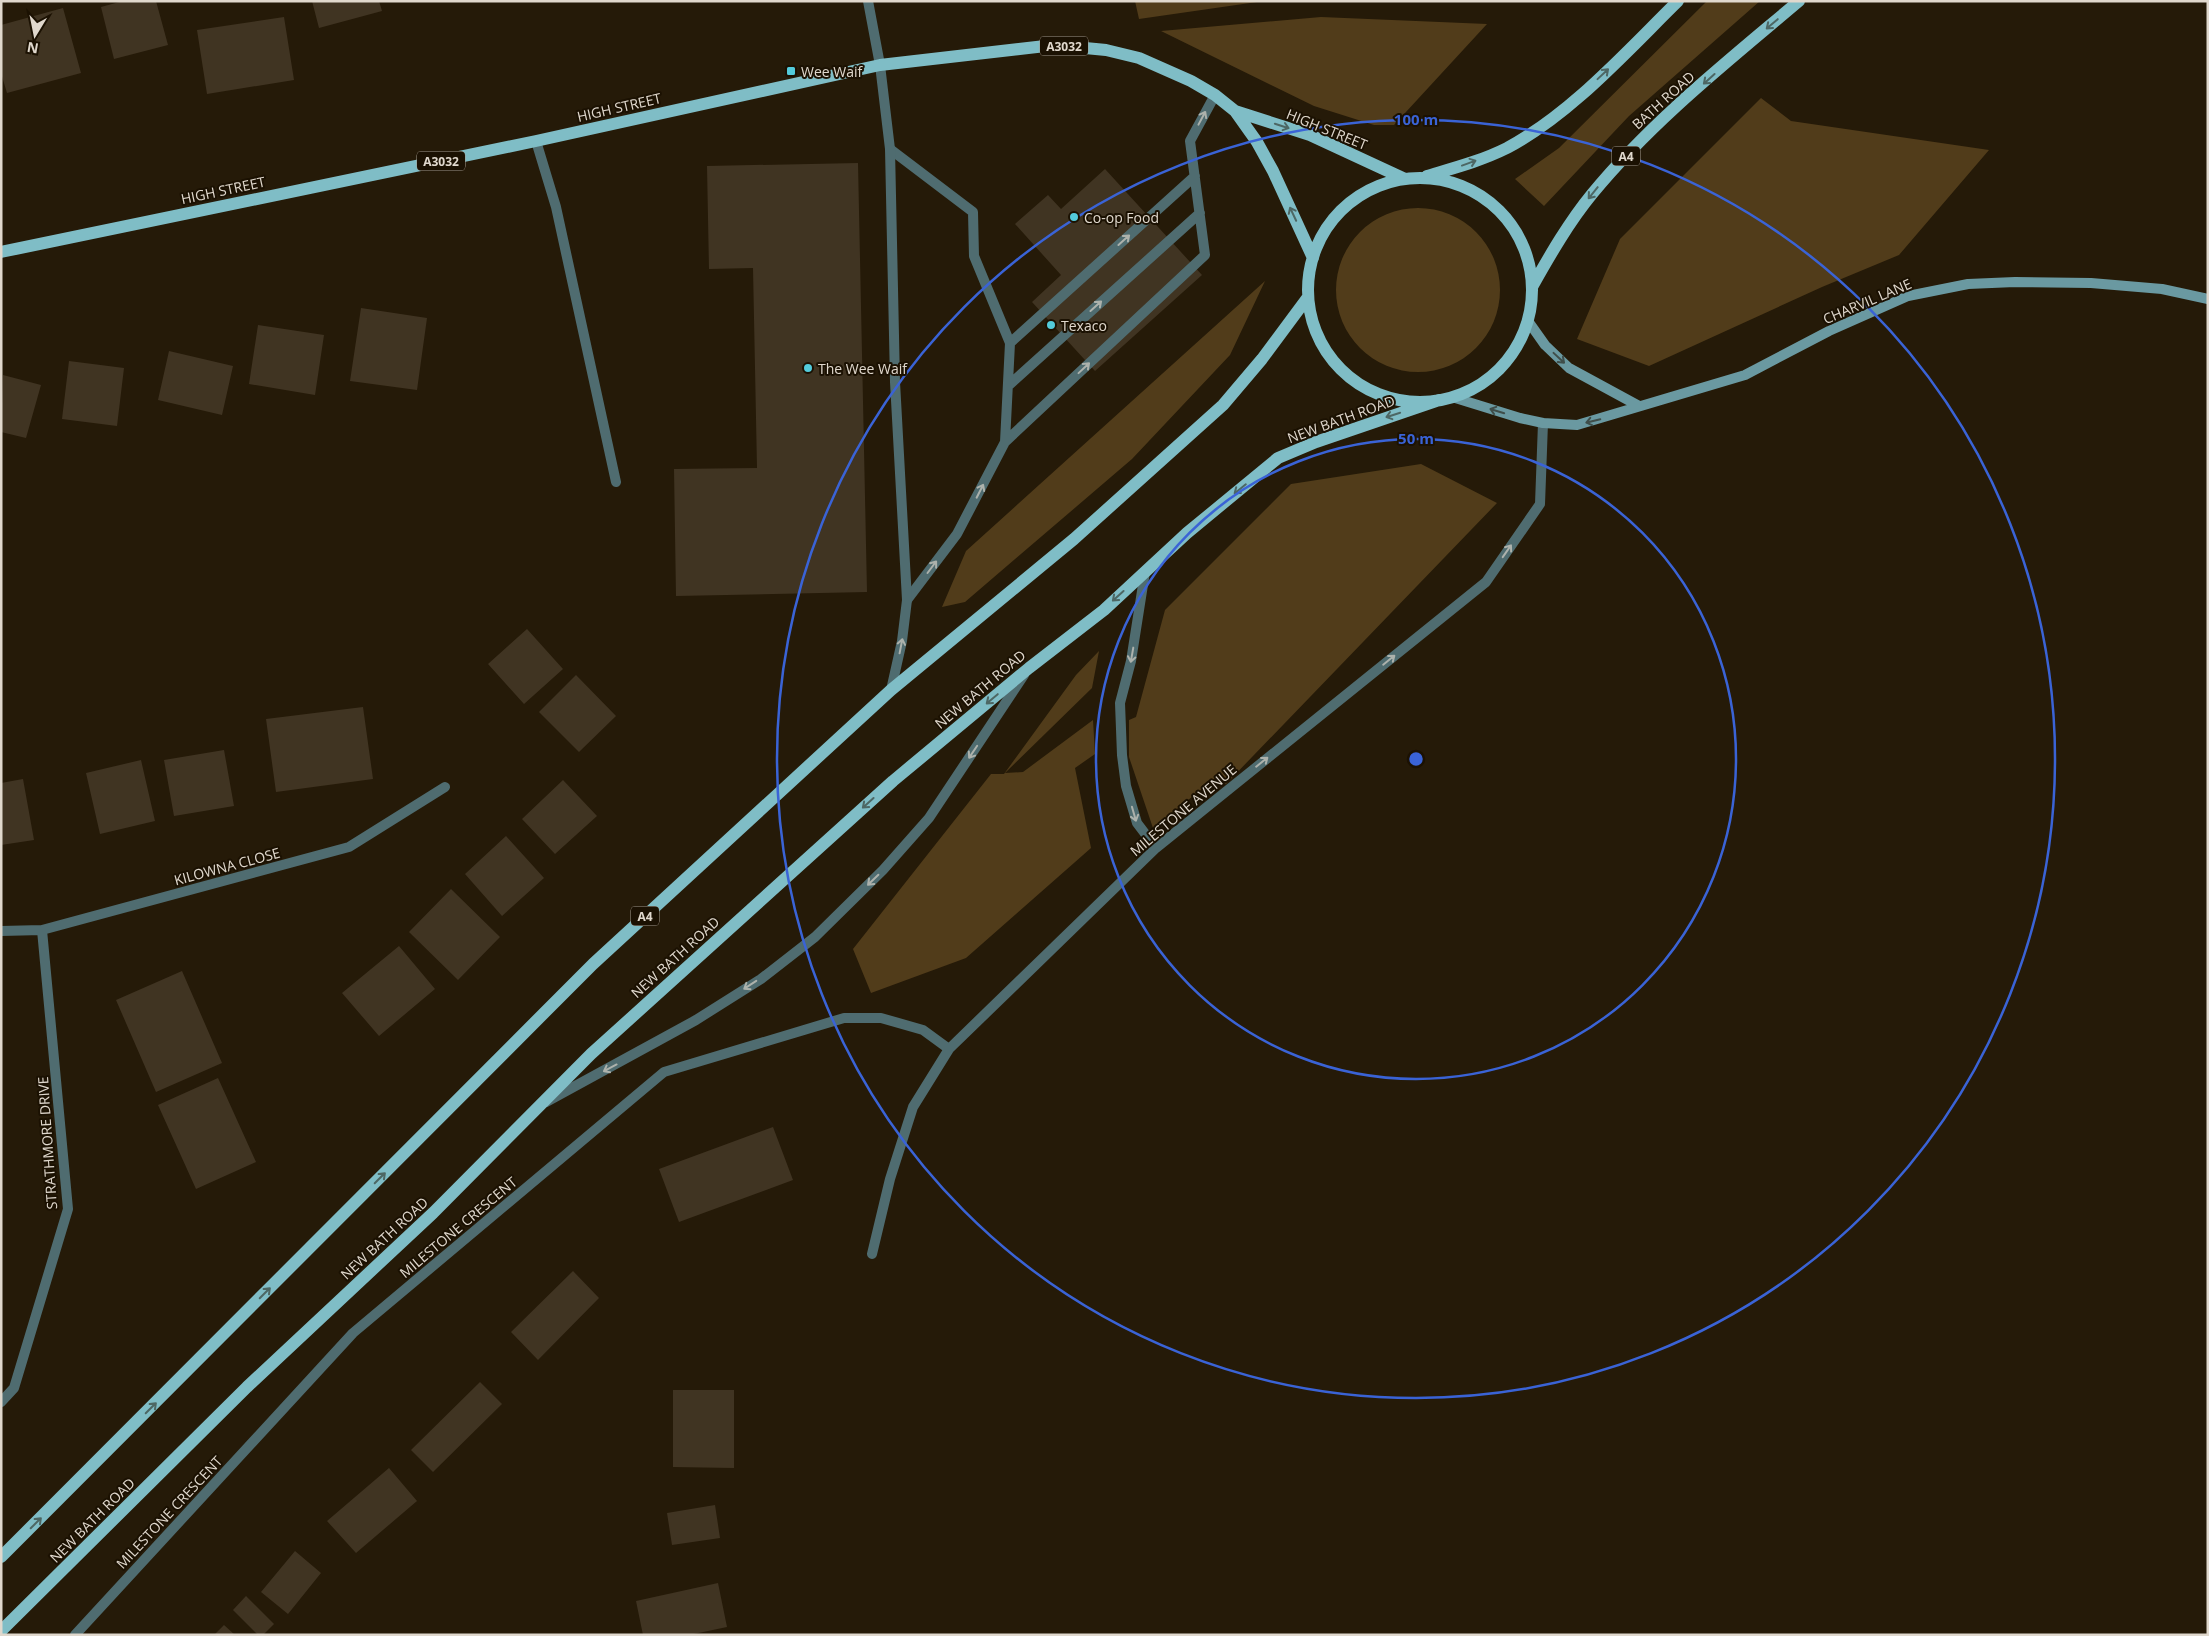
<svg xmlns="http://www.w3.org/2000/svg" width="2209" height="1636" font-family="'Open Sans',sans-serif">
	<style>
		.green { fill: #513c1a }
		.building { fill: #403422 }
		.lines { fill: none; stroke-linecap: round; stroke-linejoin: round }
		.service { stroke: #4f6c70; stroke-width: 10 }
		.minor { stroke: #4f6c70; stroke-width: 10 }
		.secondary { stroke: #6a99a1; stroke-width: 10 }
		.primary { stroke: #7fbdc6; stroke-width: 12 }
		.oneway { stroke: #4d6764 }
		.oneway2 { stroke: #adb2ac }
		.oneway3 { stroke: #3f4e4a }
		.ring { fill: none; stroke: #3a63d6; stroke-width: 2.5 }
		.poi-dot { fill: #53cbdb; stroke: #1b1102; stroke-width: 2 }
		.labels { text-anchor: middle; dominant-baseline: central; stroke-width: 4; stroke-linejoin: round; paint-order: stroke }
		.shield { fill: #1b1102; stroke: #a59c90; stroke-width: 1 }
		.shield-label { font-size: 12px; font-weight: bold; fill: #e0d8cd }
		.poi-label { font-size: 14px; fill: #e0d8cd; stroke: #1b1102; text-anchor: start }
		.street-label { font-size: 14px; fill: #e0d8cd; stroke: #1b1102 }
		.centre { fill: #3a63d6; stroke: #1b1102; stroke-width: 2.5 }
		.ring-label { font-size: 15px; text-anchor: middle; font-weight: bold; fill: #3a63d6; stroke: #1b1102; stroke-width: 4; stroke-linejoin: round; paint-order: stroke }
	</style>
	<rect width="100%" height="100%" fill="#251a08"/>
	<!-- green -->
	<path class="green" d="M 1135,1 L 1264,1 L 1139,19 Z
		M 1707,1 L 1760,1 L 1629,116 L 1544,206 L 1515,179 L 1559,148 Z
		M 1321,17 L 1487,24 L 1394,125 L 1374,125 L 1314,106 L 1161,31 Z
		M 1761,98 L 1791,121 L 1989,150 L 1899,255 L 1822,287 L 1649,366 L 1577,339 L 1620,239 Z
		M1336 290a82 82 0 1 1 164 0a82 82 0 1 1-164 0Z
		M 1265,281 L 1230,355 L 1132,459 L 965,602 L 942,607 L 966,551 Z
		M 1421,464 L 1497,503 L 1226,784 L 1217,777 L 1153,828 L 1129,757 L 1129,720 L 1136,717 L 1165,610 L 1291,484 Z
		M 1099,651 L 1092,688 L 1005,773 L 1023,772 L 1093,720 L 1095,754 L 1075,768 L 1091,848 L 966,958 L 871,993 L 853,949 L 991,774 L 1004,774 L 1076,675 Z"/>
	<!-- building -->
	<path class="building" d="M 123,1 L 156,1 L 168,45 L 114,59 L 101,7 Z
		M 312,1 L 379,1 L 382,11 L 319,28 Z
		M 63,8 L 81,73 L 7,93 L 1,73 L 1,25 Z
		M 284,17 L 294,80 L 207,94 L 197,30 Z
		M 858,163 L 867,592 L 676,596 L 674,469 L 757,468 L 753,268 L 709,269 L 707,166 Z
		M 1105,169 L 1202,275 L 1095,371 L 1032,302 L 1061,275 L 1015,224 L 1048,195 L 1061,209 Z
		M 361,308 L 427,318 L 417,390 L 350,381 Z
		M 258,325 L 324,335 L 315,395 L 249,384 Z
		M 169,351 L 233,366 L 222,415 L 158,400 Z
		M 69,361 L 124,368 L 117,426 L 62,419 Z
		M 3,375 L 41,385 L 26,438 L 1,432 Z
		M 527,629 L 563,669 L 524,704 L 488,664 Z
		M 576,675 L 616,716 L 579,752 L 539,712 Z
		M 363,707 L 373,779 L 276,792 L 266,719 Z
		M 224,750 L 234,806 L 174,816 L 164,760 Z
		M 141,760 L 155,821 L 100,834 L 86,773 Z
		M 23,779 L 34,840 L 1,845 L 1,783 Z
		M 563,780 L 597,816 L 555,854 L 522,819 Z
		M 506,836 L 544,878 L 502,916 L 465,874 Z
		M 451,889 L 500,937 L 458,980 L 409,932 Z
		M 399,946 L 435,989 L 379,1036 L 342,993 Z
		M 182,971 L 222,1063 L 156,1092 L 116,1000 Z
		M 218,1078 L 256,1162 L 196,1189 L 158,1105 Z
		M 773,1127 L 793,1180 L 679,1222 L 659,1169 Z
		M 573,1271 L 599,1298 L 538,1360 L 511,1332 Z
		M 480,1382 L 502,1404 L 433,1472 L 411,1450 Z
		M 673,1390 L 734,1390 L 734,1468 L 673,1467 Z
		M 389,1468 L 417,1501 L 356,1553 L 327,1521 Z
		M 715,1505 L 720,1538 L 672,1545 L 667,1513 Z
		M 295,1551 L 321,1573 L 288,1614 L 261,1592 Z
		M 718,1583 L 727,1627 L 689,1635 L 643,1635 L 636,1601 Z
		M 246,1596 L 274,1624 L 263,1635 L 258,1635 L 233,1610 Z
		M 224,1625 L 235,1635 L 214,1635 Z"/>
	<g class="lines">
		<!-- service -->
		<path class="service" d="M 536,141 L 556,207 L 616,482
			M 890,149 L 973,212 L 974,256 L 1010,343 L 1005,442
			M 1010,343 L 1195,176
			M 1008,386 L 1200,213
			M 907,600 L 957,534 L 1005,442 L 1205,255 L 1190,141 L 1215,95
			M 546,1102 L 696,1020 L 761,979 L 815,937 L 883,870 L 929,818 L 1024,675"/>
		<!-- minor -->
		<path class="minor" d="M 868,1 L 880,65 L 890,149 L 895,382 L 907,600 L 902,641 L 891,690
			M 1145,572 L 1131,661 L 1120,703 L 1122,755 L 1126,786 L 1137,823 L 1156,848
			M 1,931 L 42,930 L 349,847 L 445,787
			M 872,1254 L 890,1179 L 913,1107 L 949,1049 L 1156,848 L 1486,582 L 1540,504 L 1543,423
			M 1,1402 L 14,1388 L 68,1209 L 42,930
			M 75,1635 L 353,1333 L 664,1072 L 844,1018 L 881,1018 L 923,1030 L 949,1049"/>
		<!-- secondary -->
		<path class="secondary" d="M 1528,321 L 1545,345 L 1569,368 L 1639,406
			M 1452,397 L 1520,418 L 1543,423 L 1577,425 L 1745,375 L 1829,331 L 1908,296 L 1968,284 L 2015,282 L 2091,283 L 2162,289 L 2208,299"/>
		<!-- primary -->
		<path class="primary" d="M 1235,111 L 1310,135 L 1405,179
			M 1427,176 C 1454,168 1481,161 1507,148 C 1571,114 1626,52 1678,1
			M1308 290a112 112 0 1 1 224 0a112 112 0 1 1-224 0Z
			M 1,252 L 536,141 L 880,65 L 1054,45 L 1106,50 L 1139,58 L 1191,81 L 1215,95 L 1235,111 L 1257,142 L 1273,171 L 1313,258
			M 1532,287 C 1550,255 1569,222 1592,194 C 1651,122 1728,61 1799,1
			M 1,1557 L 593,964 L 891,690 L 1074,539 L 1223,405 L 1262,359 L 1308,297
			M 1,1631 L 247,1387 L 433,1213 L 591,1054 L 893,781 L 1029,668 L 1104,610 L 1187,533 L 1278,458 L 1316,442 L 1439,400"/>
	</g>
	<!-- one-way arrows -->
	<defs><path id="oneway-shaft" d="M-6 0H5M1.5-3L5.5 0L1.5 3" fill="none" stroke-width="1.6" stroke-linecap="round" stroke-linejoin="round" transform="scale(1.25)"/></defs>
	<g class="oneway">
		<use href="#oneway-shaft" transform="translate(1772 24) rotate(140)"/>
		<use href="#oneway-shaft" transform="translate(1603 74) rotate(-43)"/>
		<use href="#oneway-shaft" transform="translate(1709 79) rotate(138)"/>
		<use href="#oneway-shaft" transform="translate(1282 126) rotate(18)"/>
		<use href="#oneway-shaft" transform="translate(1469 163) rotate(-20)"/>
		<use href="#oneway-shaft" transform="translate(1593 193) rotate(129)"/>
		<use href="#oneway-shaft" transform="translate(1293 214) rotate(-115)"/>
		<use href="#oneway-shaft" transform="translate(1393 415) rotate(162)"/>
		<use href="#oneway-shaft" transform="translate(1240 489) rotate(141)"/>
		<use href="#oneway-shaft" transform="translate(1118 596) rotate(138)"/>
		<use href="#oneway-shaft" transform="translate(992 699) rotate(140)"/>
		<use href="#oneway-shaft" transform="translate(868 803) rotate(138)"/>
		<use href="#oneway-shaft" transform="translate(380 1178) rotate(-45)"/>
		<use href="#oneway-shaft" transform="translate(265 1293) rotate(-45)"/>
		<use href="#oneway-shaft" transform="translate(151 1408) rotate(-45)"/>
		<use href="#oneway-shaft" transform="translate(36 1523) rotate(-45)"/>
	</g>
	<g class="oneway2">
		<use href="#oneway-shaft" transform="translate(1202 118) rotate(-62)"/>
		<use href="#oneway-shaft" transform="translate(1124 240) rotate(-42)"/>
		<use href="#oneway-shaft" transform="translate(1096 306) rotate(-42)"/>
		<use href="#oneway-shaft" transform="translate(1084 368) rotate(-43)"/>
		<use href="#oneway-shaft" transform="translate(980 491) rotate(-63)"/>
		<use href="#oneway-shaft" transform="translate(1507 551) rotate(-55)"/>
		<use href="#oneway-shaft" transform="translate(932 567) rotate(-53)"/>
		<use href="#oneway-shaft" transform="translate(901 646) rotate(-79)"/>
		<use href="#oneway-shaft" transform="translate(1132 655) rotate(100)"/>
		<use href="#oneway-shaft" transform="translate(1389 660) rotate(-39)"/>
		<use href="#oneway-shaft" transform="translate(973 752) rotate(124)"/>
		<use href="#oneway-shaft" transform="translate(1262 762) rotate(-39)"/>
		<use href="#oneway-shaft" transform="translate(1134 814) rotate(74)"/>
		<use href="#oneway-shaft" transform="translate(873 880) rotate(136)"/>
		<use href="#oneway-shaft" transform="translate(750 985) rotate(147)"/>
		<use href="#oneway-shaft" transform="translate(610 1068) rotate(152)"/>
	</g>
	<g class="oneway3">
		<use href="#oneway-shaft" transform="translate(1559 358) rotate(43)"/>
		<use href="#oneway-shaft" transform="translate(1497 411) rotate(-163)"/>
		<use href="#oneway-shaft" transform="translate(1593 421) rotate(166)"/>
	</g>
	<!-- distance rings -->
	<g class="ring">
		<circle cx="1416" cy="759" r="320"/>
		<circle cx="1416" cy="759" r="639"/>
	</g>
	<!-- markers -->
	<g class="poi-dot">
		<rect x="786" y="66" width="10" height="10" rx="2.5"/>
		<circle cx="1074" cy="217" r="5"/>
		<circle cx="1051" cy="325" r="5"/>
		<circle cx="808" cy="368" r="5"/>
	</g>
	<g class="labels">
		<!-- shield labels -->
		<g class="shield">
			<rect x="1040" y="36.5" width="48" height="19" rx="4"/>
			<rect x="1612" y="146.5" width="28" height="19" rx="4"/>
			<rect x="417" y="151.5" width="48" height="19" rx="4"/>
			<rect x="631" y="906.5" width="28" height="19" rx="4"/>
		</g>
		<g class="shield-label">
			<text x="1064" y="46">A3032</text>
			<text x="1626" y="156">A4</text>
			<text x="441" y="161">A3032</text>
			<text x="645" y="916">A4</text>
		</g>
		<!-- poi labels -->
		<g class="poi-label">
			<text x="801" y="71">Wee Waif</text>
			<text x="1084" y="217">Co-op Food</text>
			<text x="1061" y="325">Texaco</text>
			<text x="818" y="368">The Wee Waif</text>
		</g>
		<!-- street labels -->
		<g class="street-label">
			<text transform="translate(1663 100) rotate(-42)">BATH ROAD</text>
			<text transform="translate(619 107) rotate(-13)">HIGH STREET</text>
			<text transform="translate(1327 129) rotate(22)">HIGH STREET</text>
			<text transform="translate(223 190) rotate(-12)">HIGH STREET</text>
			<text transform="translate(1867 301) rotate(-23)">CHARVIL LANE</text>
			<text transform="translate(1341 419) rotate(-20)">NEW BATH ROAD</text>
			<text transform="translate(980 689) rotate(-40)">NEW BATH ROAD</text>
			<text transform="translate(1183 810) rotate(-40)">MILESTONE AVENUE</text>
			<text transform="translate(227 866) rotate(-15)">KILOWNA CLOSE</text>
			<text transform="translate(675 957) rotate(-42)">NEW BATH ROAD</text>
			<text transform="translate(47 1143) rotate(-94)">STRATHMORE DRIVE</text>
			<text transform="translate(458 1227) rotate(-40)">MILESTONE CRESCENT</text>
			<text transform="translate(384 1238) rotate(-43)">NEW BATH ROAD</text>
			<text transform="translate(169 1512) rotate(-47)">MILESTONE CRESCENT</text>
			<text transform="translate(92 1520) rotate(-45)">NEW BATH ROAD</text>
		</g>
	</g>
	<circle cx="1416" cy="759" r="8" class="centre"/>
	<g class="ring-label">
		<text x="1416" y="125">100 m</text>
		<text x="1416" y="444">50 m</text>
	</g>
	<!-- border -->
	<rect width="2209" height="1636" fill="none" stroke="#e0d8cd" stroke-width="5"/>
	<!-- north arrow -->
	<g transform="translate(35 35) rotate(190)" stroke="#1b1102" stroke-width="4" paint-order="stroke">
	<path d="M0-4L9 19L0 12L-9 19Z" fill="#e0d8cd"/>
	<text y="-8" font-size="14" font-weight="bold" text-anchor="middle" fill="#e0d8cd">N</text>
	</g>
</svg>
